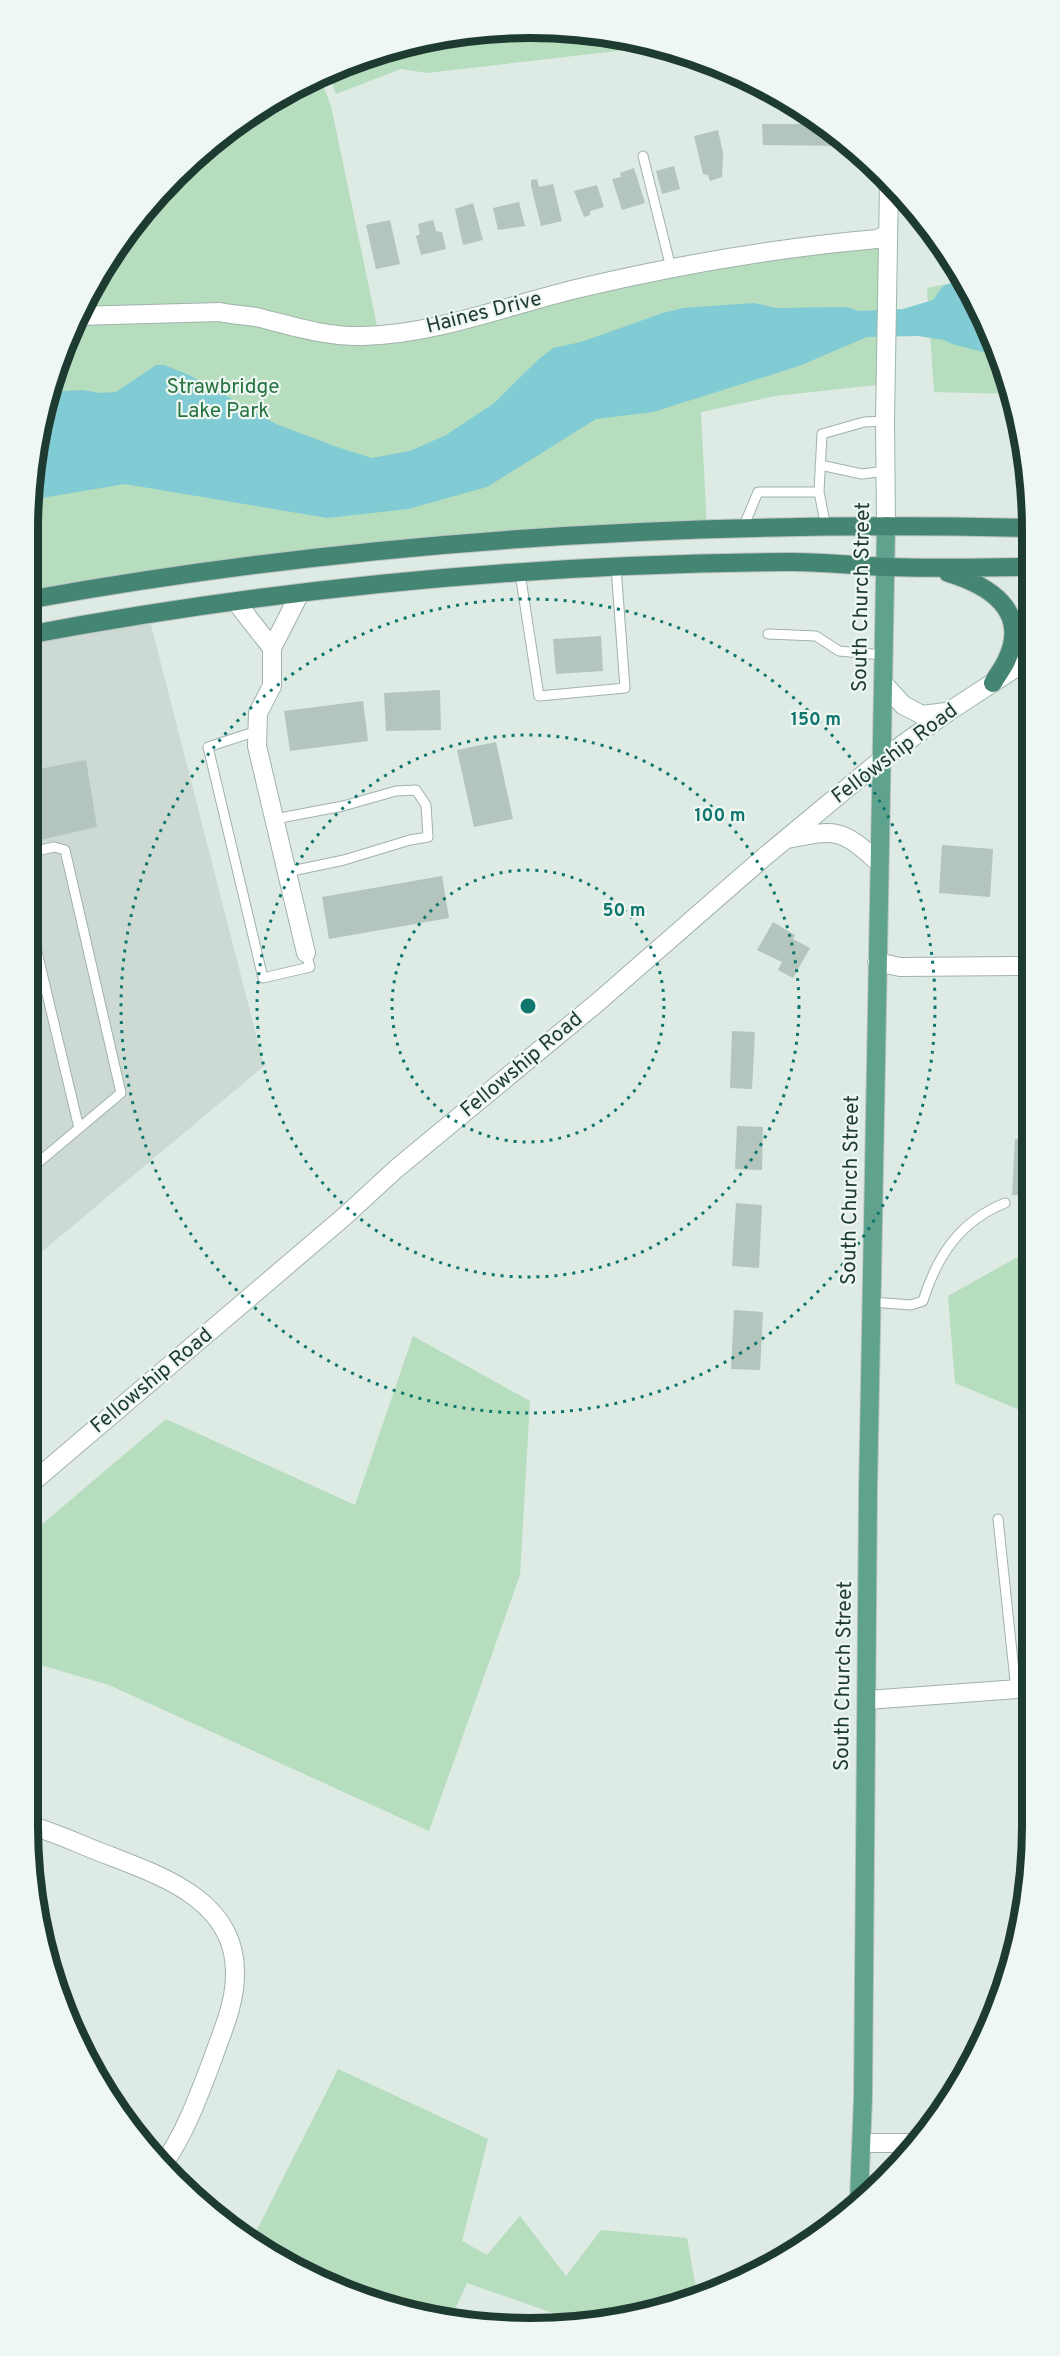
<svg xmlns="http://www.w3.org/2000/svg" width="1060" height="2356" font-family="Overpass,sans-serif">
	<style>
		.built { fill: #ccdad3 }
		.green { fill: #b5ddbe }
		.water { fill: #81cbd4 }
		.building { fill: #b3c5bd }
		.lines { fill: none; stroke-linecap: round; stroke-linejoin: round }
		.service-casing { stroke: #a1b2ab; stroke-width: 11 }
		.minor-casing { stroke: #a1b2ab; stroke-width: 20 }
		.tertiary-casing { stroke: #a1b2ab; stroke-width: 20 }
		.secondary-casing { stroke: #9cb7ac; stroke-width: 20 }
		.primary-casing { stroke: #bcc4c2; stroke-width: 20 }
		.trunk-casing { stroke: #bcc4c2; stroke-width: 20 }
		.service { stroke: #fff; stroke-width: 9 }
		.minor { stroke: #fff; stroke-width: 18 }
		.tertiary { stroke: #fff; stroke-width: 18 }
		.secondary { stroke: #fff; stroke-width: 18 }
		.primary { stroke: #5fa38e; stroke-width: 18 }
		.trunk { stroke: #448673; stroke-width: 18 }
		.ring { fill: none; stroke: #0f766e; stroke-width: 3; stroke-dasharray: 3 6 }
		.labels { text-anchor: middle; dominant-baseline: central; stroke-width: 4.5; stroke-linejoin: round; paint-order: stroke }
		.street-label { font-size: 21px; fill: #1e3b32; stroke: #eef7f2 }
		.park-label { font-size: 21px; fill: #277341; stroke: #eef7f2 }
		.rim { fill: none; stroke: #1e3b32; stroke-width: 8 }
		.centre { fill: #0f766e; stroke: #eef7f2; stroke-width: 3 }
		.ring-label { font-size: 18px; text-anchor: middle; font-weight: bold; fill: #0f766e; stroke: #eef7f2; stroke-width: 4.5; stroke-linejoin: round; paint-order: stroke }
	</style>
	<rect width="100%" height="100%" fill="#deeae4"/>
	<!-- built -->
	<path class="built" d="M 148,613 L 264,1066 L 27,1264 L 27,635 Z"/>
	<!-- green -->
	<path class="green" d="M 530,27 L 628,37 L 660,46 L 427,73 L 401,69 L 336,94 L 327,71 L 337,65 L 432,37 Z
		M 319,75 L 331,106 L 379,335 L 888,234 L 886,384 L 775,396 L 701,412 L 707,529 L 609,533 L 27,600 L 27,530 L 37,432 L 65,338 L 112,251 L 174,175 L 250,112 Z
		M 962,281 L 995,337 L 1010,394 L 934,392 L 927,288 Z
		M 1031,1254 L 1032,1415 L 955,1383 L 948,1296 L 1016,1258 Z
		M 413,1336 L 530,1401 L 520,1575 L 429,1831 L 109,1685 L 27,1661 L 27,1537 L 166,1419 L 355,1505 Z
		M 338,2069 L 488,2139 L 462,2241 L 487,2255 L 520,2216 L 566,2276 L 601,2230 L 687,2238 L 698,2299 L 596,2325 L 584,2324 L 467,2283 L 450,2320 L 432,2319 L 279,2262 L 252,2240 Z"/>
	<!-- water -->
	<path class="water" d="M 963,282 L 995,337 L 998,350 L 983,352 L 952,344 L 944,340 L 918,336 L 867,337 L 799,366 L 653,412 L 596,419 L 487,487 L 408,509 L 327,518 L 125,484 L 30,500 L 37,432 L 49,392 L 83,390 L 100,393 L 116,392 L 156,365 L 164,365 L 189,375 L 276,424 L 337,447 L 372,458 L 410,451 L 446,435 L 493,404 L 539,359 L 553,348 L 581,342 L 663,313 L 683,308 L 754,303 L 776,308 L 847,307 L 859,311 L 903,309 L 933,300 L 943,286 L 948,284 Z"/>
	<!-- building -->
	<path class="building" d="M 762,124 L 824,124 L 836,131 L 851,146 L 763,145 Z
		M 718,130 L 723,153 L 722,177 L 710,181 L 708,175 L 703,174 L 694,136 Z
		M 674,166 L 680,189 L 662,194 L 656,171 Z
		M 634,168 L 645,203 L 622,210 L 612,179 L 621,177 L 620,173 Z
		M 537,179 L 539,187 L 553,184 L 562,221 L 541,226 L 531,186 L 531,180 Z
		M 597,185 L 604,207 L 590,211 L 590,215 L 584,217 L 574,191 Z
		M 519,202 L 525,226 L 498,230 L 493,208 Z
		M 473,203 L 483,240 L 463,245 L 455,209 Z
		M 390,220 L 400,264 L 376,269 L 366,225 Z
		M 433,220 L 436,231 L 442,232 L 446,249 L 421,255 L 416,236 L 420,234 L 418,224 Z
		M 601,636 L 603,671 L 556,674 L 553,639 Z
		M 440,690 L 441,730 L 386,731 L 384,693 Z
		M 363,701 L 368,741 L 290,751 L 284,711 Z
		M 496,742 L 513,819 L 474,827 L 457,750 Z
		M 32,756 L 34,770 L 86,760 L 97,827 L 27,843 L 27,758 Z
		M 942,845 L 993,849 L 990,897 L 939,893 Z
		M 442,876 L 449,918 L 329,939 L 322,897 Z
		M 773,922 L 795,935 L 793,939 L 810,948 L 793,978 L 778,970 L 782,962 L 757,950 Z
		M 732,1031 L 755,1032 L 752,1089 L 730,1088 Z
		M 737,1126 L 763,1127 L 762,1170 L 735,1169 Z
		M 1015,1139 L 1031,1140 L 1031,1196 L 1012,1195 Z
		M 736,1203 L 762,1205 L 759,1268 L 732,1266 Z
		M 734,1310 L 763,1312 L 760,1370 L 731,1369 Z"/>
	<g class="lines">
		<defs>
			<path id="service" d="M 643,156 L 671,268
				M 820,465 L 862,474 L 886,471
				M 819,492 L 822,434 L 864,422 L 885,421
				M 743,528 L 758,492 L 819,492 L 826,527
				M 520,573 L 539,696 L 625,688 L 616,567
				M 768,634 L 816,636 L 839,651 L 883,655
				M 257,731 L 208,747 L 263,978 L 310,967 L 306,953
				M 275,819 L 343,806 L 396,791 L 416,790 L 426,805 L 428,837 L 410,840 L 344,860 L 287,872
				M 27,910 L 79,1128
				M 27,1146 L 32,1168
				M 27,1172 L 121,1093 L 65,850 L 54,847 L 27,853
				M 872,1302 L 911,1305 L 923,1301 C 937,1256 960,1221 1005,1203
				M 998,1519 L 1016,1690"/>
			<path id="minor" d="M 77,316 L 220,312 C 232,315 244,315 256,317 C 292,326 326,337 363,336 C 436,334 506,306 576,289 C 676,265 775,248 877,239 L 888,234
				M 236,602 L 272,648 L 300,593
				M 272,648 L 272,686 L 258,713 L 257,746 L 306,953
				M 877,962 L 900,967 L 1030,966
				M 867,1700 L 1033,1688
				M 27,1825 C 57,1832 84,1847 113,1857 C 168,1878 237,1904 235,1975 C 235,2004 222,2032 213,2058 C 199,2095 185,2134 162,2166
				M 861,2143 L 917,2143"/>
			<path id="tertiary" d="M 787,839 C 837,829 841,828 879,863
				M 27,1487 L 345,1216 L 396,1169 L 598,1002 L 763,858 L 881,760"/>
			<path id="secondary" d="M 886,526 L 885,421 L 889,184
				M 884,684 L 903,705 L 922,715 L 946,712
				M 881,760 L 948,712 L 1029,659"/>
			<path id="primary" d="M 859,2198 L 863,2098 L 868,1492 L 886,526"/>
			<path id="trunk" d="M 948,573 C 988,585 1030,610 1007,659 C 1004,667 997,675 993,683
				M 27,600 C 357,540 694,520 1029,528
				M 27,635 C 276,588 533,564 786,562 C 820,561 854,566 887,567 C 935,569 982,567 1029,567"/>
		</defs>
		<!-- service casing -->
		<use href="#service" class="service-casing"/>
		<!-- minor casing -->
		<use href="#minor" class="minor-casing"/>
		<!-- tertiary casing -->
		<use href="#tertiary" class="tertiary-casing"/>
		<!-- secondary casing -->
		<use href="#secondary" class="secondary-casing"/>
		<!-- primary casing -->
		<use href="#primary" class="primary-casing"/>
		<!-- trunk casing -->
		<use href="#trunk" class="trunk-casing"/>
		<!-- service -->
		<use href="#service" class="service"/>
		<!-- minor -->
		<use href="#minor" class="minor"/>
		<!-- tertiary -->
		<use href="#tertiary" class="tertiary"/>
		<!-- secondary -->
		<use href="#secondary" class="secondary"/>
		<!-- primary -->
		<use href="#primary" class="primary"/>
		<!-- trunk -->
		<use href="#trunk" class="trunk"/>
	</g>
	<!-- distance rings -->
	<g class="ring">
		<circle cx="528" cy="1006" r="136"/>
		<circle cx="528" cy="1006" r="271"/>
		<circle cx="528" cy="1006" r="407"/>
	</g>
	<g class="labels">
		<!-- street labels -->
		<g class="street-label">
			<text transform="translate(484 313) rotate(-14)">Haines Drive</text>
			<text transform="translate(862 597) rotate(-89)">South Church Street</text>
			<text transform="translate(895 754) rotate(-37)">Fellowship Road</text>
			<text transform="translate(522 1065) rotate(-40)">Fellowship Road</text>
			<text transform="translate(851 1190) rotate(-89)">South Church Street</text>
			<text transform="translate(152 1381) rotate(-40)">Fellowship Road</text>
			<text transform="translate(844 1676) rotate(-89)">South Church Street</text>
		</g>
		<!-- park labels -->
		<g class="park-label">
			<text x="223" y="387">Strawbridge<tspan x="223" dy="24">Lake Park</tspan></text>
		</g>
	</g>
	<!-- crop -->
	<path d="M0 0H1060V2356H0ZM530 38H530A492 492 0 0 1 1022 530V1826A492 492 0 0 1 530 2318H530A492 492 0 0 1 38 1826V530A492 492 0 0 1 530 38Z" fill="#eef7f2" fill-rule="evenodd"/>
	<path class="rim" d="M530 38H530A492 492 0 0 1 1022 530V1826A492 492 0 0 1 530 2318H530A492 492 0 0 1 38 1826V530A492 492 0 0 1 530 38Z"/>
	<circle cx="528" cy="1006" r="9" class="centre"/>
	<g class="ring-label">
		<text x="816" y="725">150 m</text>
		<text x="720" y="821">100 m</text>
		<text x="624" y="916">50 m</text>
	</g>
</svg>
